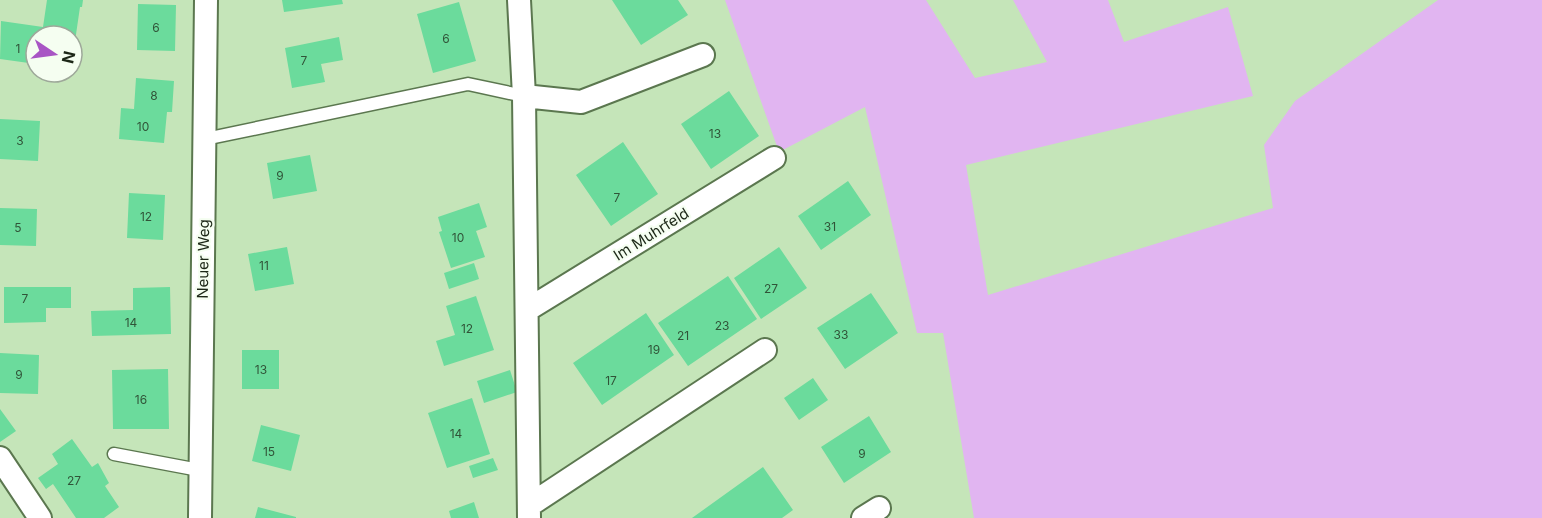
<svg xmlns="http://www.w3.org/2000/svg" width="1542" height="518" font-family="Inter,sans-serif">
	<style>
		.green { fill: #e1b5f1 }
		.building { fill: #6bdb9c }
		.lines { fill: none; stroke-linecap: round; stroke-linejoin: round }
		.service-casing { stroke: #5b774f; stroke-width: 15 }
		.minor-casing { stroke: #5b774f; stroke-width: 26 }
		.service { stroke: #fff; stroke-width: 12 }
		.minor { stroke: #fff; stroke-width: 22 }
		.labels { text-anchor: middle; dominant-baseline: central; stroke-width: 4.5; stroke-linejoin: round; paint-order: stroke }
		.number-label { font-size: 12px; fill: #305438 }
		.street-label { font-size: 15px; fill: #1c2717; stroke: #f5fef1 }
	</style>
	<rect width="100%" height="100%" fill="#c5e5b9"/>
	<!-- green -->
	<path class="green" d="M 725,0 L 926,0 L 975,78 L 1047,62 L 1013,0 L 1108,0 L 1124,42 L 1228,7 L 1253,96 L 966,165 L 988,295 L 1273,208 L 1264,145 L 1295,101 L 1438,0 L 1542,0 L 1542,518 L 974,518 L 943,333 L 917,333 L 865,107 L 779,152 Z"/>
	<!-- building -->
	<path class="building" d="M 47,0 L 83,0 L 82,7 L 80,7 L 73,55 L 72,36 L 36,36 L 36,64 L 0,59 L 1,21 L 43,27 Z
		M 282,0 L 342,0 L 343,4 L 284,12 Z
		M 612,0 L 678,0 L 688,15 L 641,45 Z
		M 459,2 L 476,61 L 433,73 L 417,14 Z
		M 138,4 L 176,5 L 175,51 L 137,50 Z
		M 339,37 L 343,60 L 321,64 L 325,82 L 292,88 L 285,48 Z
		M 136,78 L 174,81 L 172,112 L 167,112 L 164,143 L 119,139 L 121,108 L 134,109 Z
		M 729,91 L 759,136 L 711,169 L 681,124 Z
		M 0,119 L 40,121 L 38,161 L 0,159 Z
		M 623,142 L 658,194 L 611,226 L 576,175 Z
		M 310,155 L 317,191 L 273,199 L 267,163 Z
		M 848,181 L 871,215 L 821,250 L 798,216 Z
		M 129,193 L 165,195 L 163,240 L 127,238 Z
		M 479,203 L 487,227 L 476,231 L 485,257 L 451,268 L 439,232 L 442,231 L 438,217 Z
		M 0,208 L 37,209 L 36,246 L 0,245 Z
		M 287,247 L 294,284 L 255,291 L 248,254 Z
		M 779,247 L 807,288 L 761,319 L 734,278 Z
		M 474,263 L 479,279 L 449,289 L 444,273 Z
		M 728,276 L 757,319 L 688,366 L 658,323 Z
		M 4,287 L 71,287 L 71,308 L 46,308 L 46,322 L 4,323 Z
		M 170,287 L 171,334 L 92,336 L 91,311 L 133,310 L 133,288 Z
		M 871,293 L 898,333 L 845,369 L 817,328 Z
		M 476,296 L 494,350 L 444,366 L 436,341 L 455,335 L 446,306 Z
		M 646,313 L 674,355 L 602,405 L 573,363 Z
		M 242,350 L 279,350 L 279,389 L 242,389 Z
		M 0,353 L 39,355 L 38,394 L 0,393 Z
		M 168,369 L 169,429 L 113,429 L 112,370 Z
		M 510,370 L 517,392 L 484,403 L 477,381 Z
		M 813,378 L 828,400 L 799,420 L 784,398 Z
		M 472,398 L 490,454 L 447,468 L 428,413 Z
		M 0,409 L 16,431 L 0,442 Z
		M 869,416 L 891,452 L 844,483 L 821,447 Z
		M 261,425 L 300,435 L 291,471 L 252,461 Z
		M 72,439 L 92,467 L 98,463 L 109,483 L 105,486 L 119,507 L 104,518 L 76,518 L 53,484 L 46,489 L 38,478 L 58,464 L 52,454 Z
		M 493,458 L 498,470 L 473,478 L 469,466 Z
		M 763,467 L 793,510 L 782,518 L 692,518 Z
		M 474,502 L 479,518 L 451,518 L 449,511 Z
		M 258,507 L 296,517 L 296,518 L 255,518 Z"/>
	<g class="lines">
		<defs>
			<path id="service" d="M 205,139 L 468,84 L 524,96
				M 114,454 L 199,470"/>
			<path id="minor" d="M 519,0 L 524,96 L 529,518
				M 524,96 L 581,102 L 703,55
				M 527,310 L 774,158
				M 0,458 L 40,518
				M 530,505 L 765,350
				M 200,518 L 206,0
				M 863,518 L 879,508"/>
		</defs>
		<!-- service casing -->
		<use href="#service" class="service-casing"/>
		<!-- minor casing -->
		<use href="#minor" class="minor-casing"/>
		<!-- service -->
		<use href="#service" class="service"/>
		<!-- minor -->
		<use href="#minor" class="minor"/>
	</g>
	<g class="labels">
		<!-- number labels -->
		<g class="number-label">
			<text x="156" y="27">6</text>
			<text x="446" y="38">6</text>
			<text x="18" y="48">1</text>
			<text x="304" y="60">7</text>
			<text x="154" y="95">8</text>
			<text x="143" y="126">10</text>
			<text x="715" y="133">13</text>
			<text x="20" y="140">3</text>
			<text x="280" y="175">9</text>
			<text x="617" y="197">7</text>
			<text x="146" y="216">12</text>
			<text x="830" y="226">31</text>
			<text x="18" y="227">5</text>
			<text x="458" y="237">10</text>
			<text x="264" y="265">11</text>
			<text x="771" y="288">27</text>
			<text x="25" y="298">7</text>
			<text x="131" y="322">14</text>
			<text x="722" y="325">23</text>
			<text x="467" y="328">12</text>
			<text x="841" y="334">33</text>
			<text x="683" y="335">21</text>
			<text x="654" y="349">19</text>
			<text x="261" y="369">13</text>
			<text x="19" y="374">9</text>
			<text x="611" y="380">17</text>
			<text x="141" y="399">16</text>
			<text x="456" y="433">14</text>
			<text x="269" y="451">15</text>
			<text x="862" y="453">9</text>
			<text x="74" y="480">27</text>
		</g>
		<!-- street labels -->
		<g class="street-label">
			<text transform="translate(651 234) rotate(-32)">Im Muhrfeld</text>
			<text transform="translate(203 259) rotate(-89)">Neuer Weg</text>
		</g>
	</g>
	<!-- north arrow -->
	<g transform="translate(54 54) rotate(103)"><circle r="28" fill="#f5fef1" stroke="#9ea89a" stroke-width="1.5"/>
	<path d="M0-4.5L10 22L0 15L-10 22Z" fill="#a855c4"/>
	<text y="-9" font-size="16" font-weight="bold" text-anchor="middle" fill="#1c2717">N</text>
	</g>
</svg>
